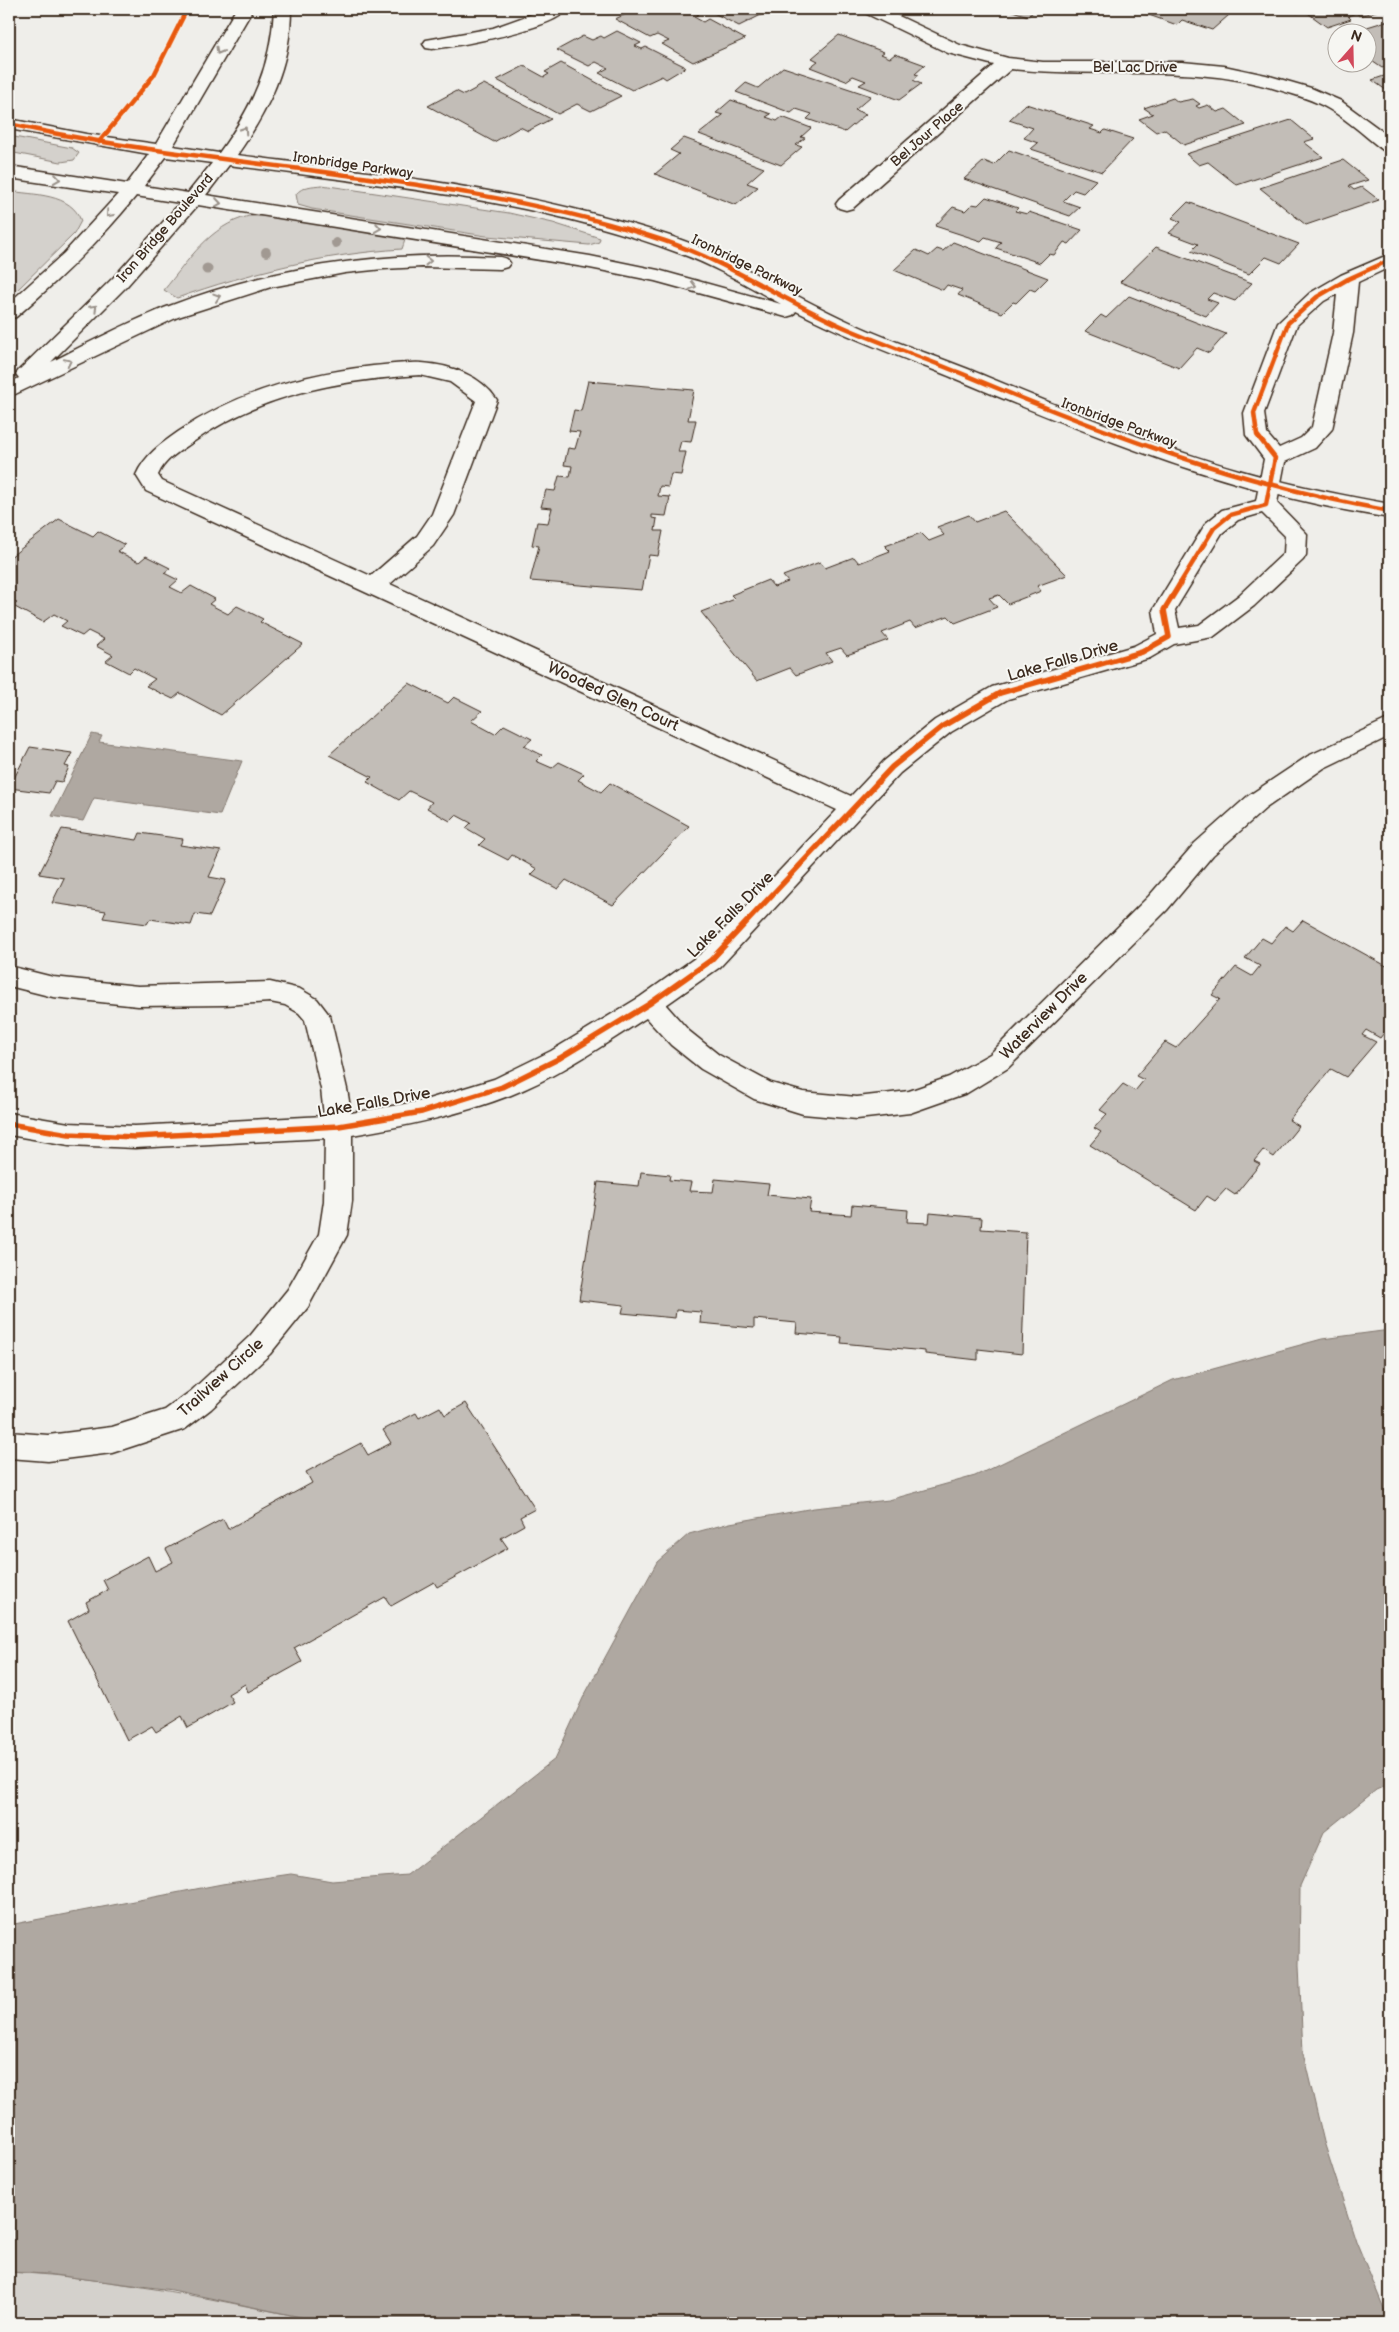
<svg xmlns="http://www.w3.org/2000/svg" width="1399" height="2332" font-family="'Balsamiq Sans',sans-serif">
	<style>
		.green { fill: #d4d1cc; stroke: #887e75 }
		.water { fill: #afa8a1; stroke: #81766d }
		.building { fill: #c2bdb7; stroke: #3b2a1e }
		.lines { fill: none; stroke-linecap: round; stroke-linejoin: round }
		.street-casing { stroke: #3b2a1e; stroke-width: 3 }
		.secondary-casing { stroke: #3b2a1e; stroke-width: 3 }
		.street { fill: #f6f6f2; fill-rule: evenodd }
		.secondary { fill: #f6f6f2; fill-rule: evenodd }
		.cycleway-far1-casing { stroke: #f6f6f2; stroke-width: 7 }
		.cycleway-casing { stroke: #f6f6f2; stroke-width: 9 }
		.cycleway-far1 { stroke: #e8590c; stroke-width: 4.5 }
		.cycleway { stroke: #e8590c; stroke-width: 5.5 }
		.tree { fill: #a19992 }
		.oneway { stroke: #989088 }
		.labels { text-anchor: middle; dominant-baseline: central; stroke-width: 4; stroke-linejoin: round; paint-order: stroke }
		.far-street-label { font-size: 14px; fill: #3b2a1e; stroke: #f6f6f2 }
		.street-label { font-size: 16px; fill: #3b2a1e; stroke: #f6f6f2 }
	</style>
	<rect width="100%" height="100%" fill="#efeeea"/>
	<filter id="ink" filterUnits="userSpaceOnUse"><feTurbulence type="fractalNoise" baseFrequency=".02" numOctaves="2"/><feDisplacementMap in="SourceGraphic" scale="10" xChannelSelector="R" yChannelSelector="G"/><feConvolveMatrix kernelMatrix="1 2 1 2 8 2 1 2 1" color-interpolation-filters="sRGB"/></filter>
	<g filter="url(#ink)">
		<!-- green -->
		<path class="green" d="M 9,136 L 72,148 L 79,153 L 74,160 L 61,162 L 9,152 Z
			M 322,185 L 509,213 L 553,223 L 600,238 L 599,242 L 589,245 L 486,236 L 312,209 L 298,205 L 296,194 C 303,186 312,186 322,185 Z
			M 9,191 C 33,195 72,193 81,221 L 74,234 L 9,298 Z
			M 249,216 L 264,216 L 406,237 L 402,249 C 324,254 251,272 177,298 L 164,290 C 189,260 209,226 249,216 Z
			M 9,2272 C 118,2278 222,2301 329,2323 L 9,2323 Z"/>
		<!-- water -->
		<path class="water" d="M 92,734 L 102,736 L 99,742 L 242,761 L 220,815 L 94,798 L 83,821 L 52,816 Z
			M 1390,1330 L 1390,1784 L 1376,1790 L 1324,1832 L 1300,1886 L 1299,1965 L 1303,2053 L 1324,2142 L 1356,2241 L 1390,2323 L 329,2323 L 172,2290 L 46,2274 L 9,2272 L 9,1925 L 222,1884 L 291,1874 L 332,1881 L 407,1875 L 555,1759 L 583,1698 L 657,1562 L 689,1534 L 730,1523 L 814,1508 L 889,1500 L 975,1476 L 1173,1380 L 1322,1339 Z"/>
		<!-- building -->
		<path class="building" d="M 637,9 L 646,9 L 653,13 L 662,9 L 688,9 L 699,14 L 694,17 L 703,22 L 708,19 L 745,39 L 693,62 L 662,44 L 669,41 L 657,35 L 650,38 L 615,19 Z
			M 706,9 L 785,9 L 775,14 L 769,11 L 739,26 Z
			M 1006,9 L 1037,9 L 1028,16 Z
			M 1152,9 L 1236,9 L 1233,11 L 1228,9 L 1223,13 L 1229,15 L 1212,30 L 1182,20 L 1177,25 L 1146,14 Z
			M 1290,9 L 1382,9 L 1360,16 L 1356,13 L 1348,16 L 1351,19 L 1327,27 L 1305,11 L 1297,13 Z
			M 1390,20 L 1390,65 L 1382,68 L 1366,57 L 1366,32 L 1351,32 Z
			M 617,31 L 641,43 L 635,46 L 642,49 L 646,47 L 686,67 L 666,79 L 662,76 L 632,90 L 599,73 L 608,68 L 596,62 L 589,66 L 557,50 L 583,36 L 592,40 L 601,36 L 604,38 Z
			M 839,35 L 884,52 L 881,54 L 890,58 L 895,54 L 925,65 L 915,74 L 919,75 L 913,80 L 921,84 L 899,100 L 859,85 L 866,81 L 853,76 L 846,81 L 810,67 L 818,61 L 812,58 Z
			M 561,63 L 621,96 L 591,111 L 577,104 L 558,114 L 497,80 L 524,66 L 544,77 L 549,74 L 545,72 Z
			M 783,67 L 871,96 L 855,110 L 866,114 L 845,132 L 807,119 L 812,114 L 796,109 L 791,113 L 736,92 L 746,83 L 758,88 Z
			M 1390,74 L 1390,93 L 1372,80 Z
			M 484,84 L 551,119 L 528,131 L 520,127 L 494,142 L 428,106 L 456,91 L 464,95 Z
			M 1173,98 L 1178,102 L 1193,99 L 1200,104 L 1196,106 L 1199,108 L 1208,105 L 1217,112 L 1226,109 L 1246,125 L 1184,145 L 1164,129 L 1156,132 L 1139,119 L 1153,114 L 1144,108 Z
			M 731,100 L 771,114 L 766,117 L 777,121 L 782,117 L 811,128 L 801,137 L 805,138 L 796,145 L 802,147 L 781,165 L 699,134 L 723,115 L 716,113 Z
			M 1026,104 L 1094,126 L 1090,129 L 1102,133 L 1105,130 L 1133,139 L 1102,172 L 1031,149 L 1038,143 L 1024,138 L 1033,128 L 1009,120 Z
			M 1291,120 L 1314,139 L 1304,142 L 1323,157 L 1237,185 L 1208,162 L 1199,165 L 1186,154 Z
			M 684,138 L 764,168 L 747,183 L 758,187 L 736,205 L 655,174 L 679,154 L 670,150 Z
			M 1009,150 L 1096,180 L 1083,193 L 1074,190 L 1063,201 L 1080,207 L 1070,216 L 964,179 L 984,161 L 994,165 Z
			M 1343,160 L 1368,180 L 1349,186 L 1354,190 L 1362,187 L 1379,200 L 1306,225 L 1260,188 Z
			M 986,197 L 1018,208 L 1015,211 L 1027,214 L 1029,212 L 1082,230 L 1069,244 L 1064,242 L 1054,255 L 1049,254 L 1040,263 L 996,248 L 1001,242 L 985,237 L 981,241 L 935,226 L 953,207 L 965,211 L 972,204 L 978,205 Z
			M 1188,202 L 1299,244 L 1281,263 L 1266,257 L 1249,274 L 1191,251 L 1198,244 L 1169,233 L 1181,222 L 1172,218 Z
			M 953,242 L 1048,278 L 1035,291 L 1030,289 L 1016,303 L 1013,302 L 1002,313 L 958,295 L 962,290 L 947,285 L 943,290 L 894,270 L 916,250 L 929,256 L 937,249 L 943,251 Z
			M 1156,247 L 1252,283 L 1235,301 L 1213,293 L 1207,299 L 1218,303 L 1206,316 L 1120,282 Z
			M 1129,296 L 1226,334 L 1209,353 L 1197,348 L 1179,368 L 1085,331 L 1101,315 L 1106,318 Z
			M 588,381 L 694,390 L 688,420 L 696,420 L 691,442 L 681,441 L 678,452 L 686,452 L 681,475 L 671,474 L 668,487 L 660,486 L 658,496 L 670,497 L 666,516 L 652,515 L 652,518 L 657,519 L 655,531 L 663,531 L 658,556 L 649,555 L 642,590 L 530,581 L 539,546 L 532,545 L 537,522 L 548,523 L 552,508 L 541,507 L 546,490 L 555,491 L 559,476 L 570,477 L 572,466 L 564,465 L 568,448 L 575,449 L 580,432 L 569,431 L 574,410 L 581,411 Z
			M 1004,511 L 1067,575 L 1037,586 L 1041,591 L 1008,604 L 999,595 L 989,598 L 997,607 L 955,623 L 948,616 L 915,628 L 910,622 L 882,633 L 888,640 L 847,655 L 841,648 L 826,653 L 832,661 L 796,675 L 790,668 L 757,681 L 701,612 L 735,599 L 731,595 L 768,580 L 774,587 L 788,582 L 783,576 L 820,562 L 825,568 L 854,557 L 859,563 L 890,551 L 885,546 L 921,533 L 929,541 L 944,535 L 937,527 L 969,515 L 975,522 Z
			M 59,519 L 93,536 L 98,531 L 125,545 L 117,551 L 139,562 L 146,556 L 170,568 L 164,573 L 178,580 L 170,587 L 182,593 L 191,586 L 215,599 L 209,604 L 228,614 L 237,606 L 263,619 L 260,622 L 303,644 L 221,715 L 180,693 L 173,699 L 146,686 L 155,679 L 134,668 L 129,673 L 106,661 L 113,655 L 96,646 L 104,639 L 88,631 L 82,636 L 61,626 L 67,621 L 54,614 L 43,622 L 13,606 L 17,603 L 9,599 L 9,558 Z
			M 409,683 L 448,703 L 454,697 L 482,711 L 471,721 L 495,734 L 504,725 L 532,739 L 524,746 L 542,755 L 536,761 L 552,768 L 559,762 L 584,774 L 578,780 L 601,792 L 610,783 L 689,826 L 613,905 L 566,880 L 558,889 L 531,875 L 537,869 L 512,855 L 508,860 L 479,845 L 485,839 L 466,828 L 471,823 L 456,815 L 450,821 L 427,808 L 432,802 L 409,791 L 399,800 L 367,782 L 372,777 L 329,755 Z
			M 30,747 L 72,753 L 65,766 L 69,767 L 62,782 L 55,781 L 49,793 L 9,788 Z
			M 62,829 L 137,840 L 140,833 L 183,839 L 180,845 L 221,851 L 209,877 L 226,880 L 210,916 L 195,914 L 191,925 L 150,919 L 147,924 L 103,918 L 106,911 L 52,903 L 64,878 L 39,874 Z
			M 1303,920 L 1390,968 L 1390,1025 L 1380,1038 L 1366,1030 L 1362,1035 L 1376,1042 L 1346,1077 L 1331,1069 L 1289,1120 L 1299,1126 L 1274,1157 L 1263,1150 L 1254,1161 L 1260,1164 L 1235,1195 L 1226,1189 L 1215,1201 L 1207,1196 L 1196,1210 L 1090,1145 L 1101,1132 L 1094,1128 L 1107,1114 L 1100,1110 L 1123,1084 L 1135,1091 L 1144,1080 L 1136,1076 L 1165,1042 L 1176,1048 L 1220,999 L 1212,995 L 1236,967 L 1252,976 L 1260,966 L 1245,958 L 1262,938 L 1271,943 L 1285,926 L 1293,931 Z
			M 641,1172 L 670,1175 L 669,1180 L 691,1182 L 689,1191 L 713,1192 L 715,1179 L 769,1184 L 767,1195 L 811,1199 L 809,1212 L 851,1215 L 852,1205 L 908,1210 L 907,1222 L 929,1223 L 930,1213 L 982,1218 L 981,1229 L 1026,1232 L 1022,1354 L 978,1349 L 978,1360 L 925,1354 L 925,1351 L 841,1343 L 842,1337 L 796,1333 L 797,1323 L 754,1319 L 754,1328 L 700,1323 L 701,1312 L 676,1310 L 675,1318 L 622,1313 L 624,1305 L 579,1300 L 598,1182 L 639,1186 Z
			M 466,1403 L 535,1509 L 520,1517 L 524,1525 L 501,1538 L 508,1548 L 437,1587 L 434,1582 L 391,1606 L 385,1597 L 294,1648 L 302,1662 L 248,1692 L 245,1684 L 228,1694 L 233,1702 L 188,1728 L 182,1716 L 156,1732 L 152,1726 L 127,1740 L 68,1621 L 89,1609 L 86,1602 L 108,1590 L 103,1580 L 148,1556 L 155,1571 L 173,1562 L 166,1549 L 223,1519 L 228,1529 L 312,1483 L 306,1472 L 361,1443 L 368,1455 L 391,1443 L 383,1430 L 416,1413 L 419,1418 L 440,1407 L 445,1415 Z"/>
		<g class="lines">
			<defs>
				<path id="street" d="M 546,9 L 568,9 C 554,29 458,46 432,49 L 426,48 L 423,44 L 426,40 L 432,39 L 493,28 Z
					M 863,9 L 884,9 L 960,45 L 1008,58 L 1043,62 L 1182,62 L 1224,66 L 1266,75 L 1311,88 L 1341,101 L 1390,137 L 1390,151 L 1383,150 C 1366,137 1348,120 1329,109 C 1314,100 1296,95 1279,90 C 1190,62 1101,79 1011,69 L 853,208 L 846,210 L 839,208 L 836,204 L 839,200 L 994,65 L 948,53 L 865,13 Z
					M 1390,254 L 1390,267 L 1358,282 L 1353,333 L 1332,429 L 1315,448 L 1285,462 L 1277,503 L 1307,534 L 1306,555 L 1303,560 L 1254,606 L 1213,637 L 1174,644 L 1150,658 L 1008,699 L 951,732 L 900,773 L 720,967 L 666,1005 L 689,1031 L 719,1055 L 771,1083 L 803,1092 L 857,1097 L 909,1091 L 949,1077 L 990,1054 L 1149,896 L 1195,843 L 1248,796 L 1308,756 L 1390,718 L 1390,736 L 1324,768 L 1266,808 L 1213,855 L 1167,910 L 1008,1068 L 967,1093 L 910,1113 L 857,1119 L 803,1114 L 754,1099 L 701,1069 L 671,1045 L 646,1018 C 603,1045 559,1076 511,1095 C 460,1115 406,1126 352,1135 L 352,1201 L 347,1235 L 308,1307 L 270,1354 L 211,1409 L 185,1429 L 112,1453 L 48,1461 L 9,1458 L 9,1432 L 48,1435 L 112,1427 L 165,1410 L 191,1391 L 250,1336 L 288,1289 L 319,1234 L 324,1201 L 325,1138 L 135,1148 L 69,1145 L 9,1135 L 9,1113 L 69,1123 L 135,1126 L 324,1116 L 321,1089 L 305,1020 L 299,1013 L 285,1005 L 270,1002 L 225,1005 L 138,1006 L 53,997 L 9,986 L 9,966 L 53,977 L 138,986 L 270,982 L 300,989 L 317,999 L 330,1016 L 347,1089 L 351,1113 L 422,1101 L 494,1079 L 551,1051 L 640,997 L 702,953 L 837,810 L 146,491 L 136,475 C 145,455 161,444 178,432 C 236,392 303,374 373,366 C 389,365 406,362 422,363 C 450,365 481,375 497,400 L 454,515 L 433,546 L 390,584 L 851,796 L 884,761 L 935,720 L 992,687 L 1134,646 L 1157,634 L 1153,610 L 1206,523 L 1222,510 L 1256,501 L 1264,459 L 1246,435 L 1244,413 L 1278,323 L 1310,293 L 1341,275 ZM 1337,294 L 1333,333 L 1312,427 L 1301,438 L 1279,448 L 1267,434 L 1264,413 L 1297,325 L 1324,301 ZM 420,375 L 450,382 L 476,401 L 432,514 L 417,536 L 371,576 L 162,481 L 158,475 C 164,460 180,451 193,442 C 261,394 339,380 420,375 ZM 1262,513 L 1285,536 L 1284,553 L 1238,596 L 1199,625 L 1179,628 L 1175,610 L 1222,533 L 1238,520 Z"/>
				<path id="secondary" d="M 236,9 L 253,9 L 173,146 L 219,153 C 253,106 271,67 274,9 L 291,9 C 291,65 268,111 237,155 C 383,174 533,190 673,237 C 737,259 793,297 854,324 C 891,341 930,354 968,369 C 1058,406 1148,444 1242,471 C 1291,485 1340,495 1390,504 L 1390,518 C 1239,495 1096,438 956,379 C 902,357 848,338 796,311 L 793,315 L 786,317 L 655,281 L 590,268 L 198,205 L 127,286 L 51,362 C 88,343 125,324 164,308 C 272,266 385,250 500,257 L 507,259 L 510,263 L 507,267 L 500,269 L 422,267 L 383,269 L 345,273 L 271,287 L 178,317 L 9,397 L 9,383 L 19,378 L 16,374 L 19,370 L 113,278 L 180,203 L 136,196 C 100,241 59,280 16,317 L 9,319 L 9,303 L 64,253 L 118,194 L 9,178 L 9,166 L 127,184 L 149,154 L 9,129 L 9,119 L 86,134 L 156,144 ZM 166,157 L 212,163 L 188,193 L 144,186 ZM 229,165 C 379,185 536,199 679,253 C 715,266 748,286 781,304 L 658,270 L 590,256 L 206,195 Z"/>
			</defs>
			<!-- street casing -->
			<use href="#street" class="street-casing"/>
			<!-- secondary casing -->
			<use href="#secondary" class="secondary-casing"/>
			<!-- street -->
			<use href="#street" class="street"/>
			<!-- secondary -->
			<use href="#secondary" class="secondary"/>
			<defs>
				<path id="cycleway-far1" d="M 9,124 C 226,172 453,170 665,241 C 730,263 786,302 848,329 C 886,345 925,359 963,374 C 1104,433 1238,484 1390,511
					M 99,142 L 154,75 L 187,9
					M 1179,585 L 1214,528 L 1230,515 L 1266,505 L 1275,458 L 1257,435 L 1254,413 L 1288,323 L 1317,297 L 1348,279 L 1390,260"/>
				<path id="cycleway" d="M 9,1124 L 69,1134 L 135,1137 L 339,1126 L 422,1112 L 502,1087 L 560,1058 L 649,1004 L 711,960 L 892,767 L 943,726 L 1000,693 L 1142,652 L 1169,637 L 1164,610 L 1180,584"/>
			</defs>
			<!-- cycleway-far1 casing -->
			<use href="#cycleway-far1" class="cycleway-far1-casing"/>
			<!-- cycleway casing -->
			<use href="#cycleway" class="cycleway-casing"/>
			<!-- cycleway-far1 -->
			<use href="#cycleway-far1" class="cycleway-far1"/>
			<!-- cycleway -->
			<use href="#cycleway" class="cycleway"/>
		</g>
		<!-- trees -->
		<g class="tree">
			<circle cx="336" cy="243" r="5"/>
			<circle cx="266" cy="252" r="5"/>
			<circle cx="207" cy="269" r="5.5"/>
		</g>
		<!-- one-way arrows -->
		<defs><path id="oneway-chevron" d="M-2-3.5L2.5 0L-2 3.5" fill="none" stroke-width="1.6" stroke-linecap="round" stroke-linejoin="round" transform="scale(1.25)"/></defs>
		<g class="oneway">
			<use href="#oneway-chevron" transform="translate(219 51) rotate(120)"/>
			<use href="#oneway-chevron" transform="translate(244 130) rotate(-56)"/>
			<use href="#oneway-chevron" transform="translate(57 179) rotate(8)"/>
			<use href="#oneway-chevron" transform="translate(218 203) rotate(8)"/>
			<use href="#oneway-chevron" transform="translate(109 214) rotate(131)"/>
			<use href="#oneway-chevron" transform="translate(378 228) rotate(9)"/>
			<use href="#oneway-chevron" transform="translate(428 261)"/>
			<use href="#oneway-chevron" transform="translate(693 286) rotate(15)"/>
			<use href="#oneway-chevron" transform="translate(217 297) rotate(-18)"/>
			<use href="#oneway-chevron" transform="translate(94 308) rotate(-46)"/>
			<use href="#oneway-chevron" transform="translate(68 362) rotate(-26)"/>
		</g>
	</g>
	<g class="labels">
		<!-- far-street labels -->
		<g class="far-street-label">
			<text x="1135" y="67">Bel Lac Drive</text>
			<text transform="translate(927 134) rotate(-41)">Bel Jour Place</text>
			<text transform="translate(353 165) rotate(8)">Ironbridge Parkway</text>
			<text transform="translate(165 228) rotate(-49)">Iron Bridge Boulevard</text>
			<text transform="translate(747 265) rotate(26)">Ironbridge Parkway</text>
			<text transform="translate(1119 423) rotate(20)">Ironbridge Parkway</text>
		</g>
		<!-- street labels -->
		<g class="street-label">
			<text transform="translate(1063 661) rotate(-16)">Lake Falls Drive</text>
			<text transform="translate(613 697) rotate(25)">Wooded Glen Court</text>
			<text transform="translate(731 915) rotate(-45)">Lake Falls Drive</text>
			<text transform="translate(1044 1016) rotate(-45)">Waterview Drive</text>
			<text transform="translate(374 1103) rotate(-10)">Lake Falls Drive</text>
			<text transform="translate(221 1378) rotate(-42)">Trailview Circle</text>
		</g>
	</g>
	<!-- margin -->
	<rect width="1399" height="2332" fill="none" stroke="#f6f6f2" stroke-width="30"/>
	<rect x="15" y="15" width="1369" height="2302" fill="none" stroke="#3b2a1e" stroke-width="2" filter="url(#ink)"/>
	<!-- north arrow -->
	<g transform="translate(1352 48) rotate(20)"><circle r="24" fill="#f6f6f2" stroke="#aba49d"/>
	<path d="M0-4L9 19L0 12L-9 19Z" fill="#d1495b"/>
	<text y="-8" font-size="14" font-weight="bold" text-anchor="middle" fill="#3b2a1e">N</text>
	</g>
</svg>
